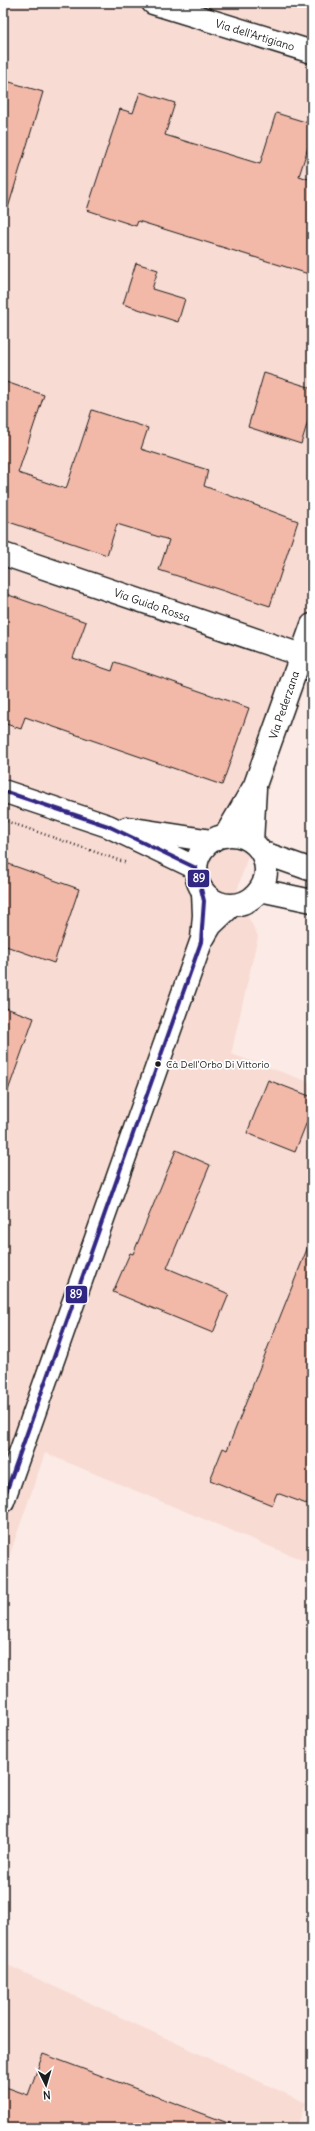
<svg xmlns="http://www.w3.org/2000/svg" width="315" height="2131" font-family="Delius,sans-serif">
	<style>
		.built { fill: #f8dbd3 }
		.building { fill: #f2b9a9; stroke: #1c1c1c }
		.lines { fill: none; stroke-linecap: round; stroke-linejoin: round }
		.minor-casing { stroke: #1c1c1c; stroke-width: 25 }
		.tertiary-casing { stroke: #1c1c1c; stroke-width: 25 }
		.secondary-casing { stroke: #1c1c1c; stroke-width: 25 }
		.path { stroke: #1c1c1c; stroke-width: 2.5; stroke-dasharray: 1 3; stroke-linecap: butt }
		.minor { stroke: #fff; stroke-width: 22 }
		.tertiary { stroke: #fff; stroke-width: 22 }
		.secondary { stroke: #fff; stroke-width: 22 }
		.bus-1-casing { stroke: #fff; stroke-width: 7 }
		.bus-1 { stroke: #312783; stroke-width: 4 }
		.bus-dot { fill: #1c1c1c; stroke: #fff; stroke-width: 1.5 }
		.labels { text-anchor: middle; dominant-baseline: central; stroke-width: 3.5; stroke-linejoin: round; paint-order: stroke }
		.bus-label { font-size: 10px; fill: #1c1c1c; stroke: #fff; text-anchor: start }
		.street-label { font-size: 11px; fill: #1c1c1c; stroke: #fff }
		.line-badge { stroke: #fff; stroke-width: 1.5 }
		.badge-label { font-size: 11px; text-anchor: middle; font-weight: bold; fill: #fff }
	</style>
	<rect width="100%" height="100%" fill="#fbeae5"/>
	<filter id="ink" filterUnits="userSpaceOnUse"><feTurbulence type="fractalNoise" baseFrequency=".025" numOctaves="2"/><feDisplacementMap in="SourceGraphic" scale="8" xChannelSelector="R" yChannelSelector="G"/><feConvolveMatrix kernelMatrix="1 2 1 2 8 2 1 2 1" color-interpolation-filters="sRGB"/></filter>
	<g filter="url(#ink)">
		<!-- built -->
		<path class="built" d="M 3,3 L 312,3 L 312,666 L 277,761 L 236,894 L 258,936 L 231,1054 L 312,1083 L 312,1564 L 45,1453 L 3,1574 Z
			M 3,1963 L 306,2103 L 296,2128 L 3,2128 Z"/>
		<!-- building -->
		<path class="building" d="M 3,80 L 43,92 L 8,208 L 3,207 Z
			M 140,92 L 175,103 L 165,135 L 260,164 L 276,113 L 312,124 L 312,135 L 299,176 L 312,180 L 312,275 L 138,221 L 136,226 L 87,210 L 120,109 L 133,113 Z
			M 136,263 L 158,270 L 152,289 L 185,299 L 178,322 L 123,304 Z
			M 264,373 L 312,388 L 312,408 L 301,444 L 248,427 Z
			M 3,381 L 44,395 L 18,473 L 66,489 L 92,410 L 148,428 L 141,449 L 208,470 L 204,486 L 298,521 L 270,606 L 159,570 L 169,540 L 117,524 L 107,555 L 3,520 Z
			M 3,593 L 86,622 L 73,658 L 112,671 L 115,662 L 249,708 L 222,785 L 25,717 L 21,729 L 3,723 Z
			M 3,862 L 79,889 L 54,963 L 3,945 Z
			M 3,1007 L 34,1018 L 6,1096 L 3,1096 Z
			M 268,1080 L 312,1097 L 312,1109 L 295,1152 L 247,1133 Z
			M 176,1150 L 210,1165 L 167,1268 L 229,1294 L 213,1333 L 113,1292 L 130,1253 L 133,1254 Z
			M 311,1239 L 312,1506 L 277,1493 L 272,1505 L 210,1480 L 223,1448 L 227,1450 Z
			M 43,2054 L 236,2126 L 236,2128 L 3,2128 L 3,2086 L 28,2095 Z"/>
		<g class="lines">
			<defs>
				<path id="minor" d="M 153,3 L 312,52
					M 3,554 L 301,655"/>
				<path id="tertiary" d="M 3,791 L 108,826 L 196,868
					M 127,828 L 212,841
					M 202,939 L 204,915 L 203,893
					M 3,1501 L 201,942 L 211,925 L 231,906"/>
				<path id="secondary" d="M196 870a35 35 0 1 1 70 0a35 35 0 1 1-70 0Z
					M 225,836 L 255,785 L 312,625
					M 252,842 L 255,788
					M 261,852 L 312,870
					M 260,890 L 312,901"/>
			</defs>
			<!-- minor casing -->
			<use href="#minor" class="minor-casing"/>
			<!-- tertiary casing -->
			<use href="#tertiary" class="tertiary-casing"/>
			<!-- secondary casing -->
			<use href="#secondary" class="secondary-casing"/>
			<!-- path -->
			<path class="path" d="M 3,820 L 127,863"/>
			<!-- minor -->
			<use href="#minor" class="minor"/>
			<!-- tertiary -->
			<use href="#tertiary" class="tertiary"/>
			<!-- secondary -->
			<use href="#secondary" class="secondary"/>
			<defs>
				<path id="bus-1" d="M 3,791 L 108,826 L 196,868 L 204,901 L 201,942 L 3,1501"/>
			</defs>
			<!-- bus-1 casing -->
			<use href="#bus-1" class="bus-1-casing"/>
			<!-- bus-1 -->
			<use href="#bus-1" class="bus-1"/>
		</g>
	</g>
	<!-- markers -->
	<circle class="bus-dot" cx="158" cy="1064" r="3.5"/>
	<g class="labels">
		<!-- bus labels -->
		<g class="bus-label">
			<text x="166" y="1064">Cà Dell'Orbo Di Vittorio</text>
		</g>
		<!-- street labels -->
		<g class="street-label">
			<text transform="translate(255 35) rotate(17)">Via dell'Artigiano</text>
			<text transform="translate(152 605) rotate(19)">Via Guido Rossa</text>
			<text transform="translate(284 705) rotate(-71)">Via Pederzana</text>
		</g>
	</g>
	<g class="line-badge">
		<rect x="187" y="869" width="23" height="19" rx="4" fill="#312783"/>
		<rect x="65" y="1285" width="23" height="19" rx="4" fill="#312783"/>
	</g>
	<g class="badge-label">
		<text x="199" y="882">89</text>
		<text x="76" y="1298">89</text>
	</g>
	<!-- margin -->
	<rect width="315" height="2131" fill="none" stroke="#fff" stroke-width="16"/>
	<rect x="8" y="8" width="299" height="2115" fill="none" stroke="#1c1c1c" stroke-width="1.5" filter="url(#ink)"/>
	<!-- north arrow -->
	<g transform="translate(46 2085) rotate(175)" stroke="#ffffff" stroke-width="3" paint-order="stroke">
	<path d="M0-3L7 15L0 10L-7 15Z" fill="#1c1c1c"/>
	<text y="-6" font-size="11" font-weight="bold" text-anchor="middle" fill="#1c1c1c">N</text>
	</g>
</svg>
